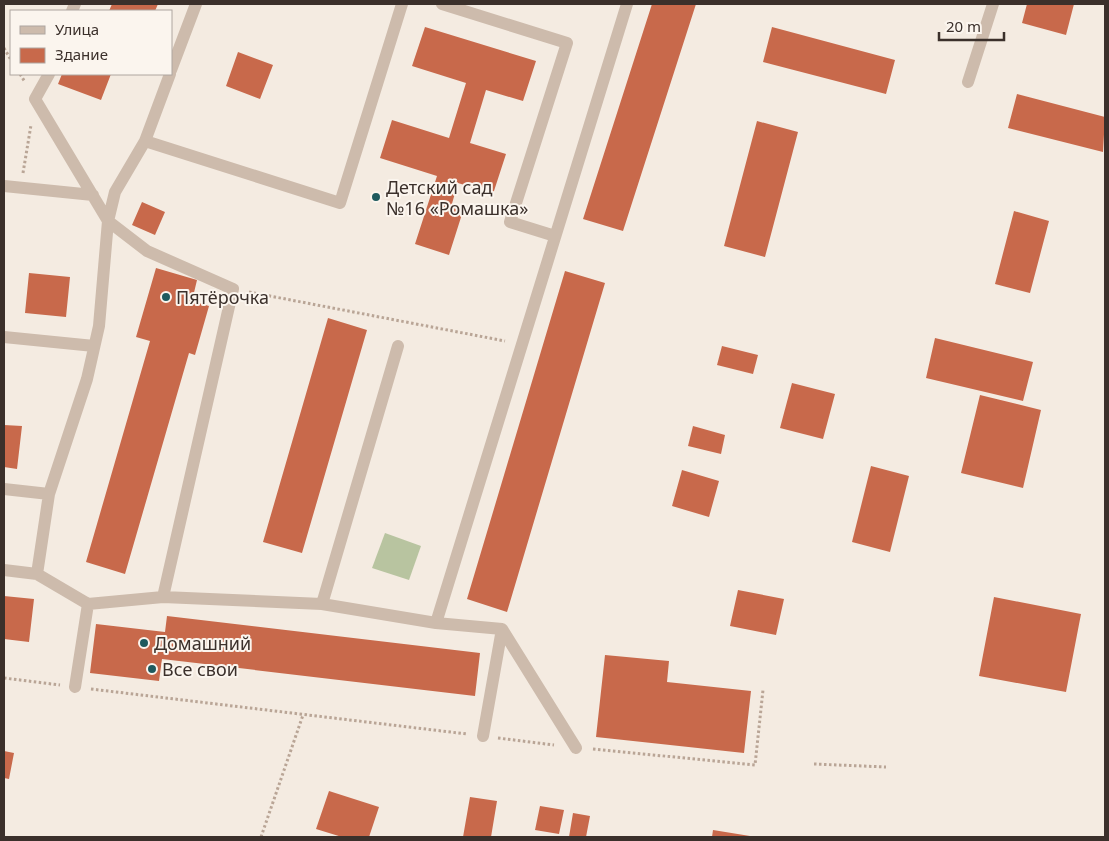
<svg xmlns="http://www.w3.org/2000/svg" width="1109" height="841" font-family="'Noto Sans',sans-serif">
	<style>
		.green { fill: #b8c4a0 }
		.building { fill: #c8694b }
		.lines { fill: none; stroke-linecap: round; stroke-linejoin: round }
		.path { stroke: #b9a596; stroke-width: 3; stroke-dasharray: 2.5 2.5; stroke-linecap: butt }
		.minor { stroke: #cdbbac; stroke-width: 12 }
		.poi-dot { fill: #1f5a5e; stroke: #fbf5ee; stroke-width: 2 }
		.labels { text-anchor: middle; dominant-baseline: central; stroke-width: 4; stroke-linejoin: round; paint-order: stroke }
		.poi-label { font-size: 18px; fill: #3b302b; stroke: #fbf5ee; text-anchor: start }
	</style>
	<rect width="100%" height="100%" fill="#f4ebe1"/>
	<!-- green -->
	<path class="green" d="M 385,533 L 421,546 L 409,580 L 372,568 Z"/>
	<!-- building -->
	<path class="building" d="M 112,4 L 158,4 L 155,11 L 109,11 Z
		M 652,4 L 696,4 L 623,231 L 583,219 Z
		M 1027,4 L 1074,4 L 1066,35 L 1022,23 Z
		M 425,27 L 536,61 L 523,101 L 486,90 L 470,143 L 506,154 L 493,194 L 458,183 L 451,207 L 463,211 L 449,255 L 415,244 L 437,176 L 380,158 L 392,120 L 449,138 L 466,83 L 412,66 Z
		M 772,27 L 895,60 L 886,94 L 763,62 Z
		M 238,52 L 273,65 L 260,99 L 226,86 Z
		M 62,74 L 111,74 L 101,100 L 58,84 Z
		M 1017,94 L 1105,117 L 1103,152 L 1008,128 Z
		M 757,121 L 798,132 L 765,257 L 724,246 Z
		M 142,202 L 165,212 L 155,235 L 132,225 Z
		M 1014,211 L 1049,221 L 1030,293 L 995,284 Z
		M 156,268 L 197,280 L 192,301 L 209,306 L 195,355 L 189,353 L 125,574 L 86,562 L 150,341 L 136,337 Z
		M 565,271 L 605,283 L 507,612 L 467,599 Z
		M 29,273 L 70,277 L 66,317 L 25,313 Z
		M 328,318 L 367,330 L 302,553 L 263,542 Z
		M 935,338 L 1033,362 L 1023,401 L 926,378 Z
		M 722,346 L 758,355 L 753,374 L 717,365 Z
		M 792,383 L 835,394 L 823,439 L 780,428 Z
		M 980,395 L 1041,410 L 1023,488 L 961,473 Z
		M 4,425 L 22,426 L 17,469 L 4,467 Z
		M 693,426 L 725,435 L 721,454 L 688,446 Z
		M 871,466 L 909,476 L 890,552 L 852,542 Z
		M 682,470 L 719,481 L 709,517 L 672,506 Z
		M 738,590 L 784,599 L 776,635 L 730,626 Z
		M 4,596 L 34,599 L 29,642 L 4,639 Z
		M 994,597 L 1081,614 L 1066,692 L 979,676 Z
		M 167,616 L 480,653 L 475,696 L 162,659 L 159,681 L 90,673 L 96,624 L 165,632 Z
		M 605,655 L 669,661 L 667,682 L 751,691 L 744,753 L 596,737 Z
		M 4,751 L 14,753 L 9,779 L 4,778 Z
		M 329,791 L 379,807 L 369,837 L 342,837 L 316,829 Z
		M 470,797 L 497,801 L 491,837 L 463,837 Z
		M 540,806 L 564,810 L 559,834 L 535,830 Z
		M 573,813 L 590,816 L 586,837 L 569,837 Z
		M 713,830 L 750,836 L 750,837 L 712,837 Z"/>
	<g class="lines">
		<!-- path -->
		<path class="path" d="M 4,48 L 11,60
			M 20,74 L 25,82
			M 23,173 L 31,125
			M 249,292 L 505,341
			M 4,678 L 60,685
			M 91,689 L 467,734
			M 498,738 L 554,745
			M 593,749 L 755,765 L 763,690
			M 814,764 L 886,767
			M 261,837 L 303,715"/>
		<!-- minor -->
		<path class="minor" d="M 442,4 L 567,43 L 510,222 L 555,236
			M 72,11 L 75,4
			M 171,70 L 196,4
			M 49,74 L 35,99 L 108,221 L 147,251 L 233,289 L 163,597
			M 968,82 L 993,4
			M 145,141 L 340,203 L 402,4
			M 4,186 L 93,195
			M 4,337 L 94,346
			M 4,489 L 49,494
			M 4,570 L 37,574
			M 88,604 L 163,597 L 322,604 L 436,623 L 627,4
			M 322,604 L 398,346
			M 436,623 L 502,629 L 483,736
			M 502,629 L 576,748
			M 75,687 L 88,604 L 37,574 L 49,494 L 87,379 L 99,326 L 108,221 L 115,192 L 145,141 L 170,74"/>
	</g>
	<!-- markers -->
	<g class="poi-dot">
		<circle cx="376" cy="197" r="5"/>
		<circle cx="166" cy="297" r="5"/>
		<circle cx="144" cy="643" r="5"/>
		<circle cx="152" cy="669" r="5"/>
	</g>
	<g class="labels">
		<!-- poi labels -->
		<g class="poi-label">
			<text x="386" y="187">Детский сад<tspan x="386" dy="21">№16 «Ромашка»</tspan></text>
			<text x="176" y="297">Пятёрочка</text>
			<text x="154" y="643">Домашний</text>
			<text x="162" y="669">Все свои</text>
		</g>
	</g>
	<!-- border -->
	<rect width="1109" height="841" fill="none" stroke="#3b302b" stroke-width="10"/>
	<!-- legend -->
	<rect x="10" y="10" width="162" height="65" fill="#fbf5ee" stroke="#aea6a0"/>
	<rect x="20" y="26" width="25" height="8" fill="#cdbbac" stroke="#aea6a0"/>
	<text x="55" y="35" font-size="15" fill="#3b302b">Улица</text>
	<rect x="20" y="48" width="25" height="15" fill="#c8694b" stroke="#aea6a0"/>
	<text x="55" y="60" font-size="15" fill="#3b302b">Здание</text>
	<!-- scale -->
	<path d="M939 32v8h65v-8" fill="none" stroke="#3b302b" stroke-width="2.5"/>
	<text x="946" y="32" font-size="15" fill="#3b302b" stroke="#fbf5ee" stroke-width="4" paint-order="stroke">20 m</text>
</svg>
